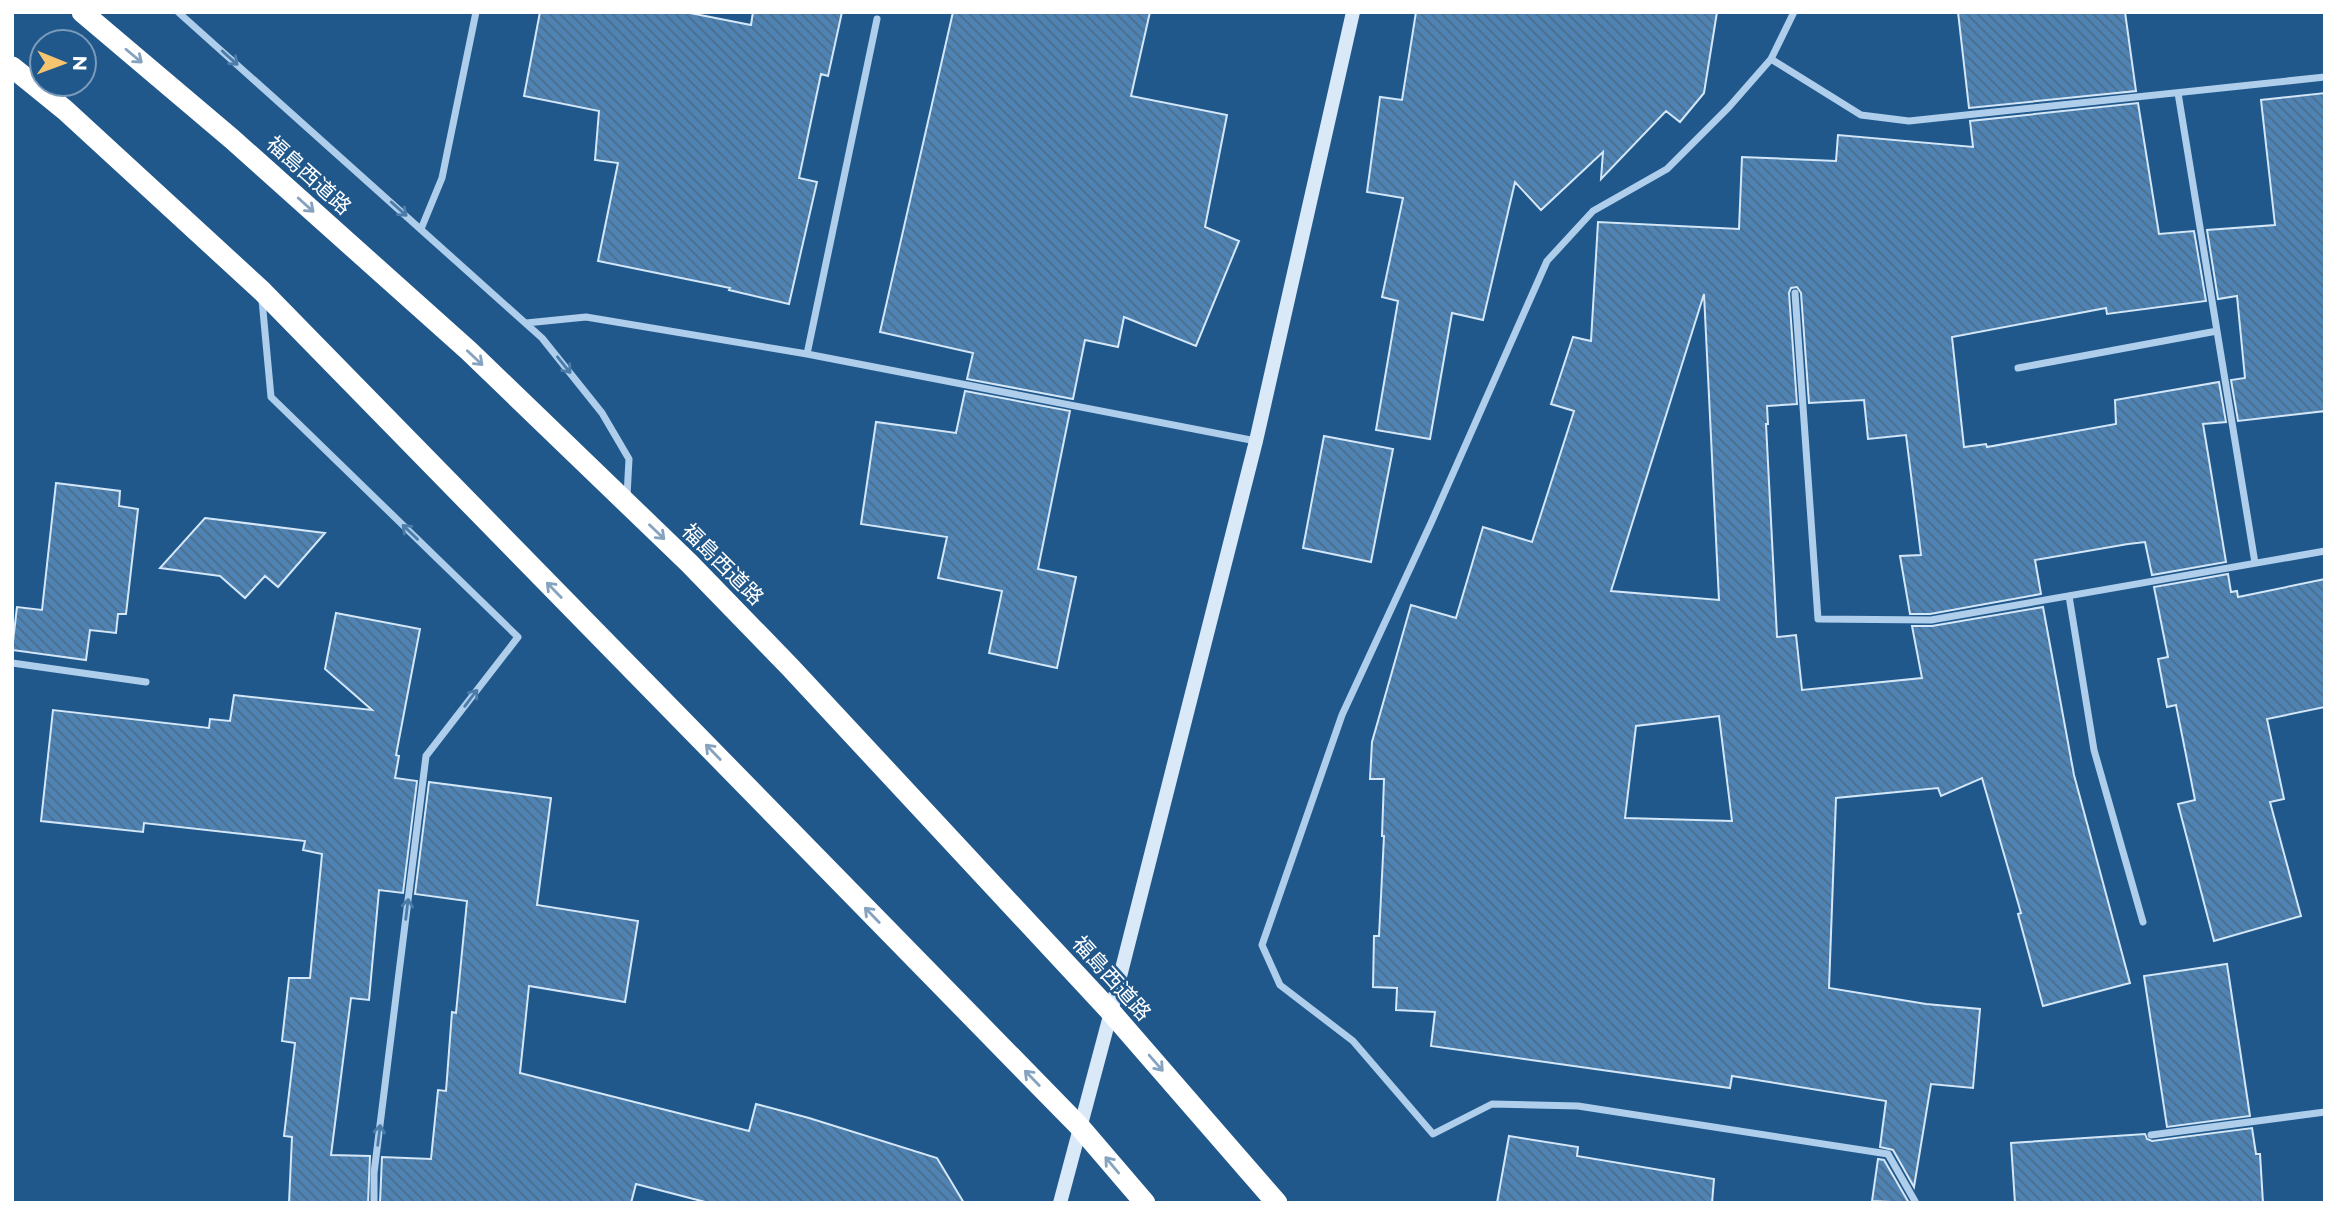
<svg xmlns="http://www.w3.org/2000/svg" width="2337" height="1215" font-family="Montserrat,'Noto Sans JP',sans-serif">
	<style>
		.building { fill: url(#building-back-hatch); stroke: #d3e7f8; stroke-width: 2; fill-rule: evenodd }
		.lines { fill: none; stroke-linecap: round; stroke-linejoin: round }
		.street { stroke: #aeceeb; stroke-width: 7 }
		.secondary { stroke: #d9e9f8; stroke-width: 14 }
		.highway { stroke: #fff; stroke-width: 21 }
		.oneway { stroke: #85a3bf }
		.oneway2 { stroke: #4b7ba8 }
		.labels { text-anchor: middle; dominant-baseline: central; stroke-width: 5; stroke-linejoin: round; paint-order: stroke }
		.street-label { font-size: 21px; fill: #fff; stroke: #21588b }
	</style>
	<defs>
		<pattern id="building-back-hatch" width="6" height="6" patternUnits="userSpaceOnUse" patternTransform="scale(1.75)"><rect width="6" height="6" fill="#4e83b4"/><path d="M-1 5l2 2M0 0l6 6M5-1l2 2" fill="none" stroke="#4d6d8a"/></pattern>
	</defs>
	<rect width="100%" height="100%" fill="#21588b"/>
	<!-- building -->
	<path class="building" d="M 540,12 L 685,12 L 751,25 L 753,12 L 842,12 L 828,76 L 821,74 L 799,178 L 817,182 L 789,304 L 729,290 L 730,288 L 598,261 L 618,163 L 595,160 L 599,111 L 524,96 Z
		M 953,12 L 1150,12 L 1131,96 L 1227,115 L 1205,227 L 1239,241 L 1196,346 L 1124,317 L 1118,347 L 1085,340 L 1073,399 L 967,379 L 973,353 L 880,332 Z
		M 1416,12 L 1717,12 L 1704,93 L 1680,122 L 1666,111 L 1601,179 L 1603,152 L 1541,210 L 1515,182 L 1483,320 L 1452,313 L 1430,439 L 1376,430 L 1398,301 L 1382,297 L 1403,198 L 1367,192 L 1380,97 L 1402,100 Z
		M 1958,12 L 2125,12 L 2136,91 L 1969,108 Z
		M 2325,93 L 2325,411 L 2238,421 L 2231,380 L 2245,378 L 2237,296 L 2218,299 L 2207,230 L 2275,225 L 2261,100 Z
		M 2138,103 L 2159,234 L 2194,231 L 2206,301 L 2107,314 L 2106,308 L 1952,337 L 1964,447 L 1986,444 L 1987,447 L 2116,424 L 2115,400 L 2219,382 L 2226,422 L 2203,424 L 2226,562 L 2152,575 L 2145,542 L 2128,544 L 2035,560 L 2041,594 L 1930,614 L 1910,614 L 1900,556 L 1921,555 L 1906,435 L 1868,439 L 1864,400 L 1809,403 L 1801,293 L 1797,287 L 1791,288 L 1789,293 L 1797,404 L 1767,406 L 1768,424 L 1766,424 L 1777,637 L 1796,635 L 1802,690 L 1922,678 L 1912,626 L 1932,626 L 2043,607 L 2074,775 L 2130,983 L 2043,1006 L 2018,914 L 2021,913 L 1982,778 L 1941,796 L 1938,788 L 1836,798 L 1829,988 L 1926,1004 L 1980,1009 L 1973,1088 L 1931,1084 L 1914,1187 L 1893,1150 L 1880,1147 L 1886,1101 L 1732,1076 L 1730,1088 L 1431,1046 L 1435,1012 L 1396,1010 L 1397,988 L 1373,987 L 1374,936 L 1379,936 L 1384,836 L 1382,836 L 1384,779 L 1370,779 L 1372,742 L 1411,605 L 1456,618 L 1483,527 L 1532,542 L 1574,411 L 1551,404 L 1573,337 L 1591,341 L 1598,222 L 1739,229 L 1742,157 L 1836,161 L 1838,135 L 1973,147 L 1970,121 ZM 1704,294 L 1719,600 L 1611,591 ZM 1719,716 L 1732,821 L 1625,818 L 1636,726 Z
		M 965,391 L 1070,411 L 1038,569 L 1076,577 L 1057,668 L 989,653 L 1002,591 L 938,578 L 947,537 L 861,524 L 876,422 L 956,433 Z
		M 1324,436 L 1393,449 L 1371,562 L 1303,548 Z
		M 56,483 L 120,491 L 119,506 L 138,509 L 126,614 L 118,614 L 116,633 L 90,630 L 86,660 L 12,650 L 17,607 L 42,610 Z
		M 205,518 L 325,533 L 278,587 L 265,576 L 245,598 L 220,576 L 160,568 Z
		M 2228,574 L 2231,592 L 2237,591 L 2238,597 L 2325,579 L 2325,707 L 2267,719 L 2284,799 L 2270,802 L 2301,916 L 2214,941 L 2178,804 L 2195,800 L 2176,705 L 2167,707 L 2158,659 L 2168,657 L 2154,587 Z
		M 336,613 L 420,629 L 396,755 L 399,756 L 395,778 L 417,781 L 403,893 L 379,890 L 369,1000 L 351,998 L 331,1155 L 370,1156 L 368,1203 L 289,1203 L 292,1137 L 284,1136 L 295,1043 L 282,1041 L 289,978 L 310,978 L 322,854 L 303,850 L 305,841 L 144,823 L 143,832 L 41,821 L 53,710 L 209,728 L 210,719 L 230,721 L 234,695 L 372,710 L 325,669 Z
		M 429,782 L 551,798 L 537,905 L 638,921 L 625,1002 L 529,986 L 520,1073 L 749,1131 L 756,1104 L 809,1118 L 937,1158 L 964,1203 L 709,1203 L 636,1184 L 631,1203 L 380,1203 L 382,1157 L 431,1159 L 438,1090 L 446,1091 L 452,1012 L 456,1013 L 467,901 L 415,894 Z
		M 2227,964 L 2250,1116 L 2167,1127 L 2144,976 Z
		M 2252,1128 L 2256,1154 L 2260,1154 L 2263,1203 L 2015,1203 L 2011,1143 L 2145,1134 L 2147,1139 L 2152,1141 Z
		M 1509,1136 L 1578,1147 L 1577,1156 L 1714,1179 L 1712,1203 L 1497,1203 Z
		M 1878,1159 L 1884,1160 L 1909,1203 L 1872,1201 Z"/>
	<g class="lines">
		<!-- street -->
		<path class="street" d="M 178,12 L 542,338 L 602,413 L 629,459 L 627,496
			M 1794,12 L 1771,59 L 1729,107 L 1667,169 L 1593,211 L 1547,261 L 1431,523 L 1342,715 L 1262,945 L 1280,985 L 1353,1041 L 1433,1134 L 1492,1104 L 1578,1106 L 1888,1154 L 1916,1203
			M 1771,59 L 1861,115 L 1909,121 L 2325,77
			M 2178,93 L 2255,563
			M 421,229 L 442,178 L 476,12
			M 1795,293 L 1818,619 L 1931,620 L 2325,551
			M 262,300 L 271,397 L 518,637 L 426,756 L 374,1173 L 374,1203
			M 526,323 L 586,317 L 807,354 L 1256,441
			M 807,354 L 877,19
			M 2018,368 L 2217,331
			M 2069,596 L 2094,750 L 2143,922
			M 12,663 L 146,682
			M 2151,1135 L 2325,1112"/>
		<!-- secondary -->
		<path class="secondary" d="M 1060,1203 L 1111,1012 L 1256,441 L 1353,12"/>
		<!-- highway -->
		<path class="highway" d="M 82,12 L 232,139 L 469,351 L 689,563 L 790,667 L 1111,1012 L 1277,1203
			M 12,67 L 65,110 L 262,291 L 1079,1126 L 1145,1203"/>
	</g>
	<!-- one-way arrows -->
	<defs><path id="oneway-shaft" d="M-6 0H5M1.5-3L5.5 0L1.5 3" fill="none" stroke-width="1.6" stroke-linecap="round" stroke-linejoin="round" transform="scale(1.75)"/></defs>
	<g class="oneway">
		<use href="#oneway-shaft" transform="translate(134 56) rotate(40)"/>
		<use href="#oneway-shaft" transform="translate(306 205) rotate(42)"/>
		<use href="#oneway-shaft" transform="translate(475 358) rotate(43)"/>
		<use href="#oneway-shaft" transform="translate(657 532) rotate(44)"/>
		<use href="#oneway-shaft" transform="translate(554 590) rotate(-134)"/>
		<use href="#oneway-shaft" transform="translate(713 752) rotate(-134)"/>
		<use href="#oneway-shaft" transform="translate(872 915) rotate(-134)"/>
		<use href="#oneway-shaft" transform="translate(1156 1063) rotate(49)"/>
		<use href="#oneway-shaft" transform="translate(1032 1078) rotate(-134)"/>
		<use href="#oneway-shaft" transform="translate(1112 1165) rotate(-130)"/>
	</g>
	<g class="oneway2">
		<use href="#oneway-shaft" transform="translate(230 58) rotate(42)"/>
		<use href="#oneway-shaft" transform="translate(399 209) rotate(42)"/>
		<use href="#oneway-shaft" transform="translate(564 365) rotate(51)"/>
		<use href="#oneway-shaft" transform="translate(410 532) rotate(-136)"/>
		<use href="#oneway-shaft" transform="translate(471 698) rotate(-53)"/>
		<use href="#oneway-shaft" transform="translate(407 909) rotate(-83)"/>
		<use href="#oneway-shaft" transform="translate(379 1135) rotate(-83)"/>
	</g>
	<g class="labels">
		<!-- street labels -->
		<g class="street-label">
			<text transform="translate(309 175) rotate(42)">福島西道路</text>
			<text transform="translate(723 564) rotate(45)">福島西道路</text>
			<text transform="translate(1112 978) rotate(48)">福島西道路</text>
		</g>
	</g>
	<!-- border -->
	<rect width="2337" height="1215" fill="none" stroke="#ffffff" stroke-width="28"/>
	<!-- north arrow -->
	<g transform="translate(63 63) rotate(91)"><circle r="33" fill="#21588b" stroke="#7a9bb9" stroke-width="2"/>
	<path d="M0-5L12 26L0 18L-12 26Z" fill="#f7c570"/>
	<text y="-10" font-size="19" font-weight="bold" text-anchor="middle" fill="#ffffff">N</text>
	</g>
</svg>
